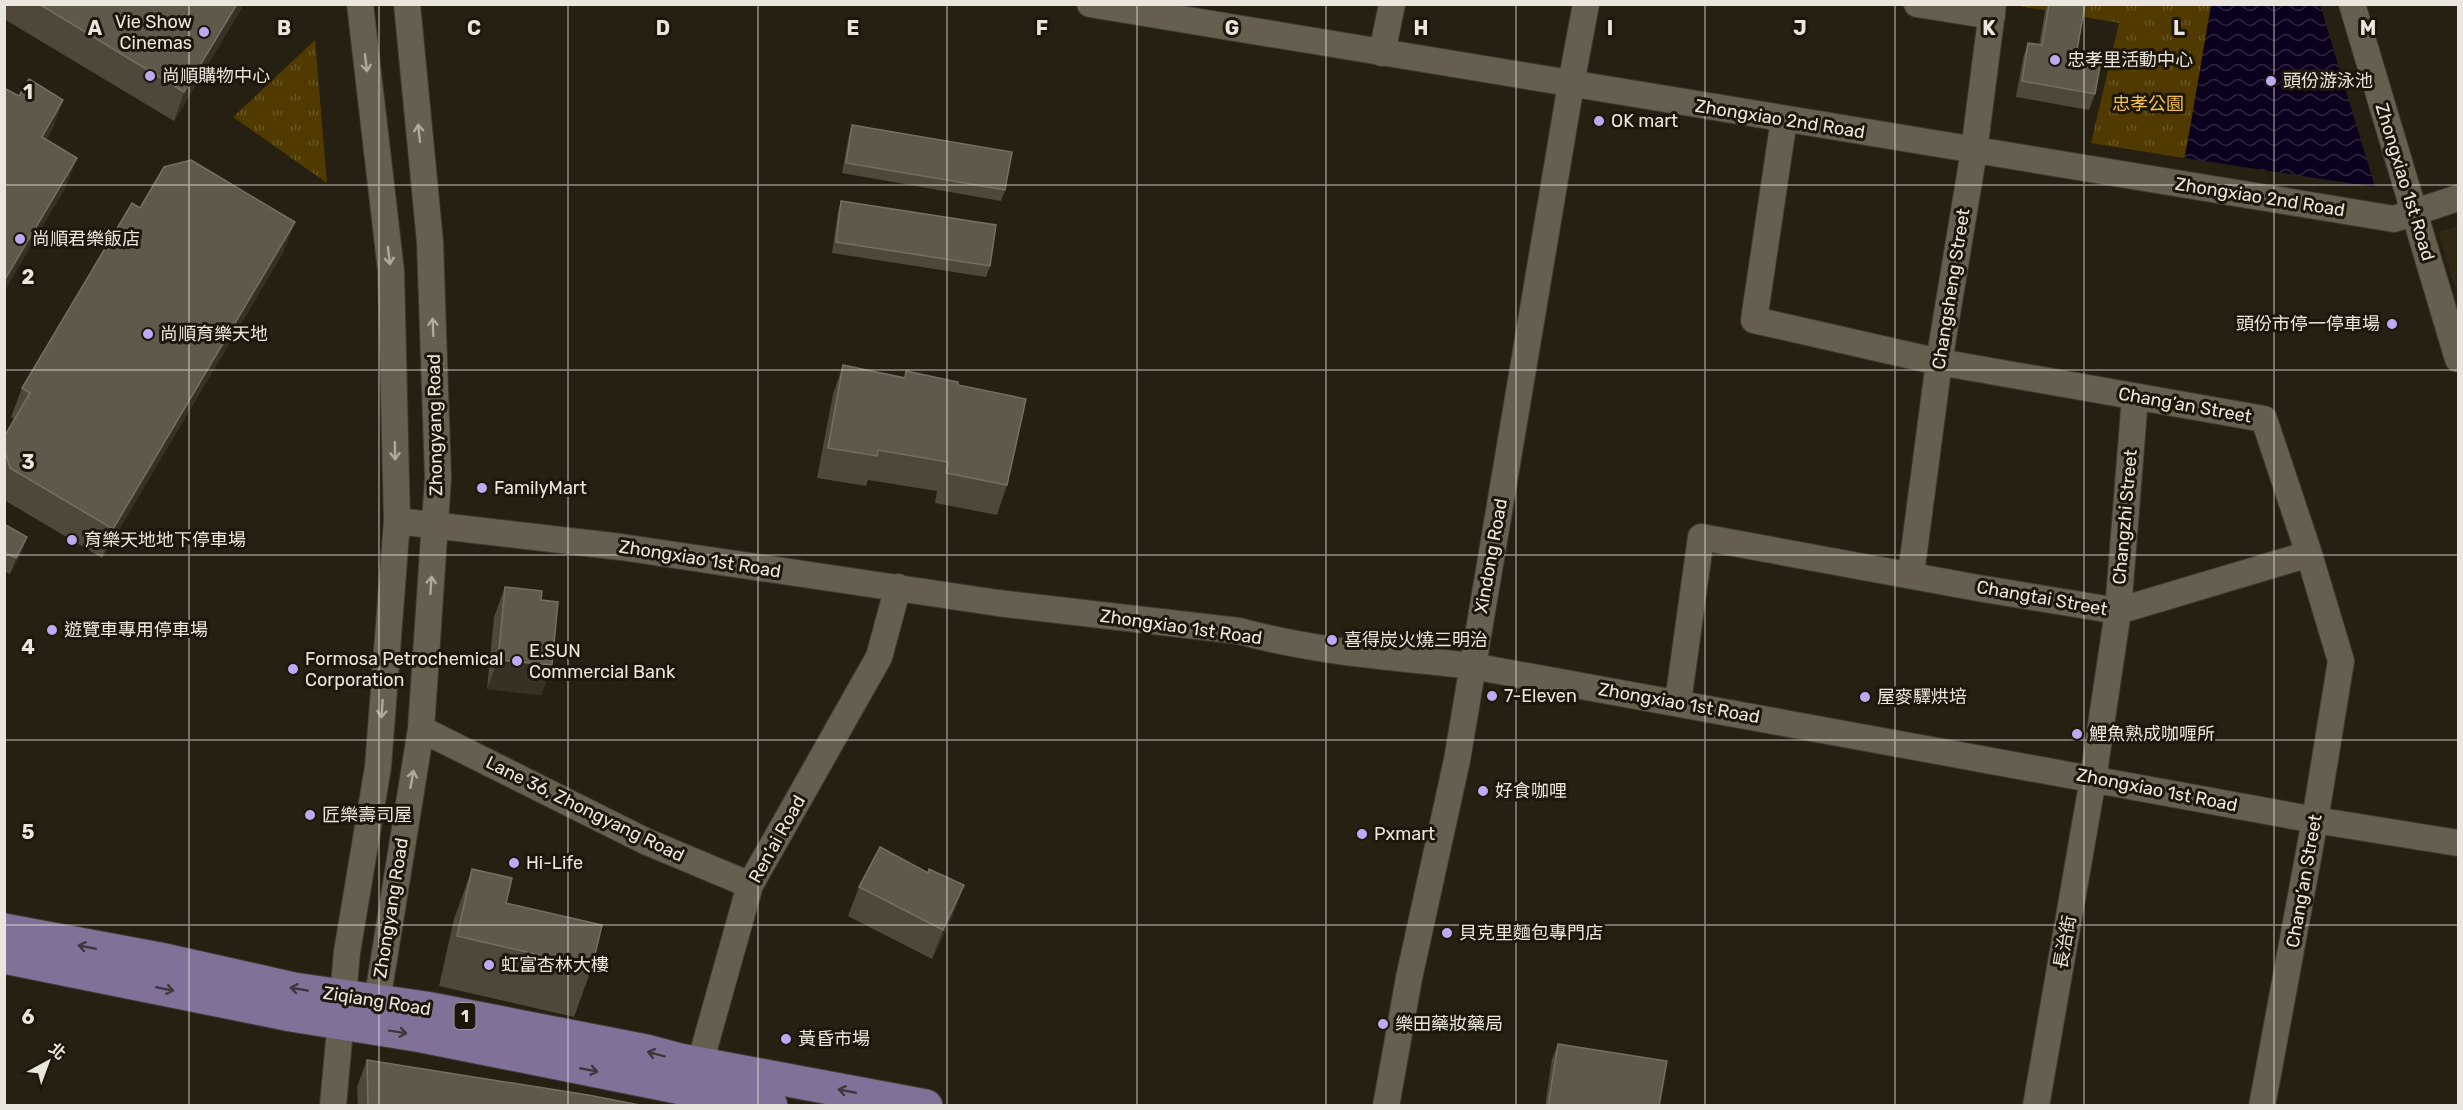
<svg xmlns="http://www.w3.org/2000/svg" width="2463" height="1110" font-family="Rubik,'Noto Sans TC',sans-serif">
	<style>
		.built { fill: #302714 }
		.grass { fill: url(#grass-tufts) }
		.water { fill: url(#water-waves) }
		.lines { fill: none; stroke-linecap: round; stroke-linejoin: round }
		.minor-casing { stroke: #3f3a31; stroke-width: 28 }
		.major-casing { stroke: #3f3a31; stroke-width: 35 }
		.minor { stroke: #665f50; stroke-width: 26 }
		.major { stroke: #817199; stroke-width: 33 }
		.wall { fill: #4f483a }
		.shaded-wall { fill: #373123 }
		.building { fill: #5f594c; stroke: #756f62; stroke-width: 1.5 }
		.oneway { stroke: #afa99e }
		.oneway2 { stroke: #40363c }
		.grid { fill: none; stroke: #eae6dd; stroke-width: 1.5; stroke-opacity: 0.55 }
		.poi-dot { fill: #bea9f5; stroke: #1d160a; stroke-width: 2 }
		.labels { text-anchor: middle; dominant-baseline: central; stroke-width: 6; stroke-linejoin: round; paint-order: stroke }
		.shield { fill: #1d160a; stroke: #aca89e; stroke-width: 1.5 }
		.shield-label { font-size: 16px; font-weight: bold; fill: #eae6dd }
		.poi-label { font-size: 18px; fill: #eae6dd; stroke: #1d160a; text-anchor: start }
		.park-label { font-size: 18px; fill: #f5c14c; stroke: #1d160a }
		.street-label { font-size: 18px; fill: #eae6dd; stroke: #1d160a }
		.grid-label { font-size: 20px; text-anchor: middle; font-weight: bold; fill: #eae6dd; stroke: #1d160a; stroke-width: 6; stroke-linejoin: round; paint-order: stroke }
	</style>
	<defs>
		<pattern id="grass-tufts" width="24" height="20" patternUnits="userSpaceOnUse" patternTransform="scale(1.5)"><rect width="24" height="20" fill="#503a00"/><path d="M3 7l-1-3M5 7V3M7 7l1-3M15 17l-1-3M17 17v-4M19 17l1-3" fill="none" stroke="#695625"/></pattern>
		<pattern id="water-waves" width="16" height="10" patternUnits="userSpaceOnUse" patternTransform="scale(1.5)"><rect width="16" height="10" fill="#0b001e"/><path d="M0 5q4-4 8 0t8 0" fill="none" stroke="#2f253e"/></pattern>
	</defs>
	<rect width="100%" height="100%" fill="#262013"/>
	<!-- built -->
	<path class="built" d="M 2458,226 L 2458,297 L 2438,232 Z"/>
	<!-- grass -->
	<path class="grass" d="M 2014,5 L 2214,5 L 2184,158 L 2091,143 L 2119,23 Z
		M 315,40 L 327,183 L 233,117 Z"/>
	<!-- water -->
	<path class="water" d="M 2211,5 L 2320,5 L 2375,187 L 2185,158 Z"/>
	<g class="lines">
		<defs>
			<path id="minor" d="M 1090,4 L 2394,219 L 2458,198
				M 1917,4 L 1992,16
				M 2352,4 L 2458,359
				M 1382,53 L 1392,4
				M 1784,119 L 1754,320 L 1939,362 L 2264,419 L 2309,554 L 2341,661 L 2315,820 L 2262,1106
				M 397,521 L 621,547 L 998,603 L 1239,631 C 1315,652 1394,657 1472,666 L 2315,820 L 2458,843
				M 1911,574 L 1939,362 L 1974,151 L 1993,4
				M 1678,702 L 1701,537 L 1978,588 L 2118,611 L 2309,554
				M 421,729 L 645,841 L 750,885
				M 361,1010 L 377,1002 L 421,729 L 438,478 L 430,242 L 407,4
				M 698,1082 L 704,1049 L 750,885 L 879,657 L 898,587
				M 333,1106 L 347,952 L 378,767 L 397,521 L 391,271 L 360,4
				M 1386,1106 L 1409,978 L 1457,760 L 1571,84 L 1586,4
				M 2036,1106 L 2093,779 L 2118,611 L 2135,397"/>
			<path id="major" d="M 4,930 L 165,960 L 294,989 L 426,1008 L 646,1051 L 680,1060 L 926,1106
				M 4,957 L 291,1015 L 422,1036 L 771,1106"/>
		</defs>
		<!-- minor casing -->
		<use href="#minor" class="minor-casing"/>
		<!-- major casing -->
		<use href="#major" class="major-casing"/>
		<!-- minor -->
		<use href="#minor" class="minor"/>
		<!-- major -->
		<use href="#major" class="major"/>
	</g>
	<!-- wall -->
	<path class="wall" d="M 4,4 L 244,4 L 174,121 L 4,19 Z
		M 2047,4 L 2085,4 L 2076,56 L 2095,94 L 2089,110 L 2016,97 L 2023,58 L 2028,43 L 2039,45 L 2045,11 Z
		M 852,125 L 1005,190 L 1001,201 L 842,173 L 849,135 Z
		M 841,201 L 990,266 L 986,277 L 832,253 L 838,212 Z
		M 140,208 L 284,251 L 102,558 L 4,500 L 4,437 L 15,420 L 11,417 L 22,388 Z
		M 843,365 L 904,377 L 906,371 L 958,385 L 1007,485 L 997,515 L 935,503 L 937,491 L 868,480 L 866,486 L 817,478 L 833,394 Z
		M 4,524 L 27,537 L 21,553 L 10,574 L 4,571 Z
		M 505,587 L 541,600 L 552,665 L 541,695 L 487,689 L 494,617 Z
		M 472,869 L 506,903 L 592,967 L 574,1017 L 439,986 L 454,919 Z
		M 928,873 L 964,885 L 953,915 L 932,959 L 848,916 L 859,887 Z
		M 1558,1044 L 1659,1106 L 1545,1106 L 1552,1059 Z
		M 367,1060 L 645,1106 L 358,1106 L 357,1087 Z"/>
	<!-- shaded-wall -->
	<path class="shaded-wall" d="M 237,4 L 244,4 L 174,121 L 184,92 Z
		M 63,100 L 53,129 L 31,166 L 42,137 Z
		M 77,158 L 66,187 L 4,292 L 4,281 Z
		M 295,222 L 284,251 L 102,558 L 113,529 Z
		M 27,537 L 21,553 L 10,574 L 16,558 Z
		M 498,660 L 552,665 L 541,695 L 487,689 Z
		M 964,885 L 953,915 L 932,959 L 943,930 Z"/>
	<!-- building -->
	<path class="building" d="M 39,4 L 237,4 L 184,92 Z
		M 2049,4 L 2085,4 L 2076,56 L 2101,60 L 2095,94 L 2022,81 L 2028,43 L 2042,45 Z
		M 29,79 L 63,100 L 42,137 L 77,158 L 4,281 L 4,88 L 19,96 Z
		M 852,125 L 1012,152 L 1005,190 L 846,163 Z
		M 191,160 L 295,222 L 113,529 L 10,468 L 4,448 L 4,437 L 30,393 L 22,388 L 132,203 L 140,208 L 164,167 Z
		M 841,201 L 996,225 L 990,266 L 836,242 Z
		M 843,365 L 905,378 L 906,371 L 958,382 L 958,385 L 1026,399 L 1007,485 L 946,473 L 948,462 L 878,450 L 877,456 L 828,448 Z
		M 4,524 L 27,537 L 16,558 L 4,552 Z
		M 505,587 L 542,591 L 541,600 L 558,602 L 552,665 L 498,660 Z
		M 880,847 L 928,873 L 929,869 L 964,885 L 943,930 L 859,887 Z
		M 472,869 L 512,878 L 506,903 L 602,925 L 592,967 L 457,936 Z
		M 1558,1044 L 1667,1061 L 1659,1106 L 1548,1106 Z
		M 367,1060 L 588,1095 L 645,1106 L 368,1106 Z"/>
	<!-- one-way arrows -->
	<defs><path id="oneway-shaft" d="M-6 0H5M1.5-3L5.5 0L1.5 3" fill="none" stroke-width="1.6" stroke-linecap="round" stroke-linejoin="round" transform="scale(1.5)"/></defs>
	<g class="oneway">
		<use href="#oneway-shaft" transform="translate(366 63) rotate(83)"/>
		<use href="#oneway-shaft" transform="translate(419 133) rotate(-96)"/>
		<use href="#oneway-shaft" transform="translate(389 256) rotate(83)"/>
		<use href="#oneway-shaft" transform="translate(433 327) rotate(-92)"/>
		<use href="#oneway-shaft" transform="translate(395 451) rotate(89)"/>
		<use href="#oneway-shaft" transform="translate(431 585) rotate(-86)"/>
		<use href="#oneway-shaft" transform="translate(382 709) rotate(94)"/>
		<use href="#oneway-shaft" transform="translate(412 779) rotate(-80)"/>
	</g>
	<g class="oneway2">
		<use href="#oneway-shaft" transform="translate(87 947) rotate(-169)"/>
		<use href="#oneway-shaft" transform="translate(165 989) rotate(12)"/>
		<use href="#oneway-shaft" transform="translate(299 989) rotate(-170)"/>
		<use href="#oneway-shaft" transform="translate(398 1032) rotate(9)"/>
		<use href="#oneway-shaft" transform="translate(656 1054) rotate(-165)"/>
		<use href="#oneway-shaft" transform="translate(589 1070) rotate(11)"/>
		<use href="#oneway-shaft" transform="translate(847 1091) rotate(-169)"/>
	</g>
	<!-- grid -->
	<path class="grid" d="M 189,4 L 189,1106M 379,4 L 379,1106M 568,4 L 568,1106M 758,4 L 758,1106M 947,4 L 947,1106M 1137,4 L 1137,1106M 1326,4 L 1326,1106M 1516,4 L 1516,1106M 1705,4 L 1705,1106M 1895,4 L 1895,1106M 2084,4 L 2084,1106M 2274,4 L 2274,1106M 4,185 L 2458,185M 4,370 L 2458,370M 4,555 L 2458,555M 4,740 L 2458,740M 4,925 L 2458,925"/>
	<!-- markers -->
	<g class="poi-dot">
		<circle cx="204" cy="32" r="6"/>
		<circle cx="2055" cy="60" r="6"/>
		<circle cx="150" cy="76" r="6"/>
		<circle cx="2271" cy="81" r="6"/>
		<circle cx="1599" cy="121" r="6"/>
		<circle cx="20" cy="239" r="6"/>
		<circle cx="2392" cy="324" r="6"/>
		<circle cx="148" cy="334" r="6"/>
		<circle cx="482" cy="488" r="6"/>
		<circle cx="72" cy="540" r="6"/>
		<circle cx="52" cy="630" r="6"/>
		<circle cx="1332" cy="640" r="6"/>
		<circle cx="517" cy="661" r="6"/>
		<circle cx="293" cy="669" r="6"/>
		<circle cx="1492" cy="696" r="6"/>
		<circle cx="1865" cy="697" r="6"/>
		<circle cx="2077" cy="734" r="6"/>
		<circle cx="1483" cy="791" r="6"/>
		<circle cx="310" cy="815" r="6"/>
		<circle cx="1362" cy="834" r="6"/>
		<circle cx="514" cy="863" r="6"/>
		<circle cx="1447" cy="933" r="6"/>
		<circle cx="489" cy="965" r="6"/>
		<circle cx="1383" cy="1024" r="6"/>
		<circle cx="786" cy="1039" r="6"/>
	</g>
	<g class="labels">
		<!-- shield labels -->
		<rect class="shield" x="454.5" y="1003" width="21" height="26" rx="4.5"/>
		<g class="shield-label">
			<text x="465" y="1016">1</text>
		</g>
		<!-- poi labels -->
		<g class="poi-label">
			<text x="192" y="22" text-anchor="end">Vie Show<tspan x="192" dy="21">Cinemas</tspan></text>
			<text x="2067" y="60">忠孝里活動中心</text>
			<text x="162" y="76">尚順購物中心</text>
			<text x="2283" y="81">頭份游泳池</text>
			<text x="1611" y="121">OK mart</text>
			<text x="32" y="239">尚順君樂飯店</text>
			<text x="2380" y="324" text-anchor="end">頭份市停一停車場</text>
			<text x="160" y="334">尚順育樂天地</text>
			<text x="494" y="488">FamilyMart</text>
			<text x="84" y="540">育樂天地地下停車場</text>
			<text x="64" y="630">遊覽車專用停車場</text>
			<text x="1344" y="640">喜得炭火燒三明治</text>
			<text x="529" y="651">E.SUN<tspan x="529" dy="21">Commercial Bank</tspan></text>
			<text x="305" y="659">Formosa Petrochemical<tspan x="305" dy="21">Corporation</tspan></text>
			<text x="1504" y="696">7-Eleven</text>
			<text x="1877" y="697">屋麥驛烘培</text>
			<text x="2089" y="734">鯉魚熟成咖喱所</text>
			<text x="1495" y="791">好食咖哩</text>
			<text x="322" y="815">匠樂壽司屋</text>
			<text x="1374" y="834">Pxmart</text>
			<text x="526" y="863">Hi-Life</text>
			<text x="1459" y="933">貝克里麵包專門店</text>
			<text x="501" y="965">虹富杏林大樓</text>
			<text x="1395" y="1024">樂田藥妝藥局</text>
			<text x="798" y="1039">黃昏市場</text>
		</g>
		<!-- park labels -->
		<g class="park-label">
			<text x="2148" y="104">忠孝公園</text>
		</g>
		<!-- street labels -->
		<g class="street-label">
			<text transform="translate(1780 119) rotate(9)">Zhongxiao 2nd Road</text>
			<text transform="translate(2405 182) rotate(73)">Zhongxiao 1st Road</text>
			<text transform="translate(2260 197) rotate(9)">Zhongxiao 2nd Road</text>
			<text transform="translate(1951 289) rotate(-81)">Changsheng Street</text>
			<text transform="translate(2185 405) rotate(10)">Chang’an Street</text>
			<text transform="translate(435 425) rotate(-91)">Zhongyang Road</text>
			<text transform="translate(2125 517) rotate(-85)">Changzhi Street</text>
			<text transform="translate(1491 556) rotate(-80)">Xindong Road</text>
			<text transform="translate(700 559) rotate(9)">Zhongxiao 1st Road</text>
			<text transform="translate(2042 598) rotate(10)">Changtai Street</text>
			<text transform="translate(1181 627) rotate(8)">Zhongxiao 1st Road</text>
			<text transform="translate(1679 703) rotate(10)">Zhongxiao 1st Road</text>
			<text transform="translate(2157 790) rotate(11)">Zhongxiao 1st Road</text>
			<text transform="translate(585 809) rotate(26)">Lane 36, Zhongyang Road</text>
			<text transform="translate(777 839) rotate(-61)">Ren’ai Road</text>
			<text transform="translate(2304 881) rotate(-80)">Chang’an Street</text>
			<text transform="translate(391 908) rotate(-81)">Zhongyang Road</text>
			<text transform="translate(2065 942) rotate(-80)">長治街</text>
			<text transform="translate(377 1001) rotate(9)">Ziqiang Road</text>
		</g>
	</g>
	<g class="grid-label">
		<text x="95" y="35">A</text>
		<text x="284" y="35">B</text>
		<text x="474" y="35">C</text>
		<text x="663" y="35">D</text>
		<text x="853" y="35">E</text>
		<text x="1042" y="35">F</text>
		<text x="1232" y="35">G</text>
		<text x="1421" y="35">H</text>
		<text x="1610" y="35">I</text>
		<text x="1800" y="35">J</text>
		<text x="1989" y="35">K</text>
		<text x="2179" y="35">L</text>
		<text x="2368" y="35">M</text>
		<text x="28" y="99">1</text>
		<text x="28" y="284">2</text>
		<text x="28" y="469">3</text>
		<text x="28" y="654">4</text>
		<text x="28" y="839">5</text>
		<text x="28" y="1024">6</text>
	</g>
	<!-- border -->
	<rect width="2463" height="1110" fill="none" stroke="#eae6dd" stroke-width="12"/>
	<!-- north arrow -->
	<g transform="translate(48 1062) rotate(41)" stroke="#1d160a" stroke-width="4.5" paint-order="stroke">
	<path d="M0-4.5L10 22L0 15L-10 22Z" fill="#eae6dd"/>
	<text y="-9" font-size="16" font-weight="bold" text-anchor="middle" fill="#eae6dd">北</text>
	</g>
</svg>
